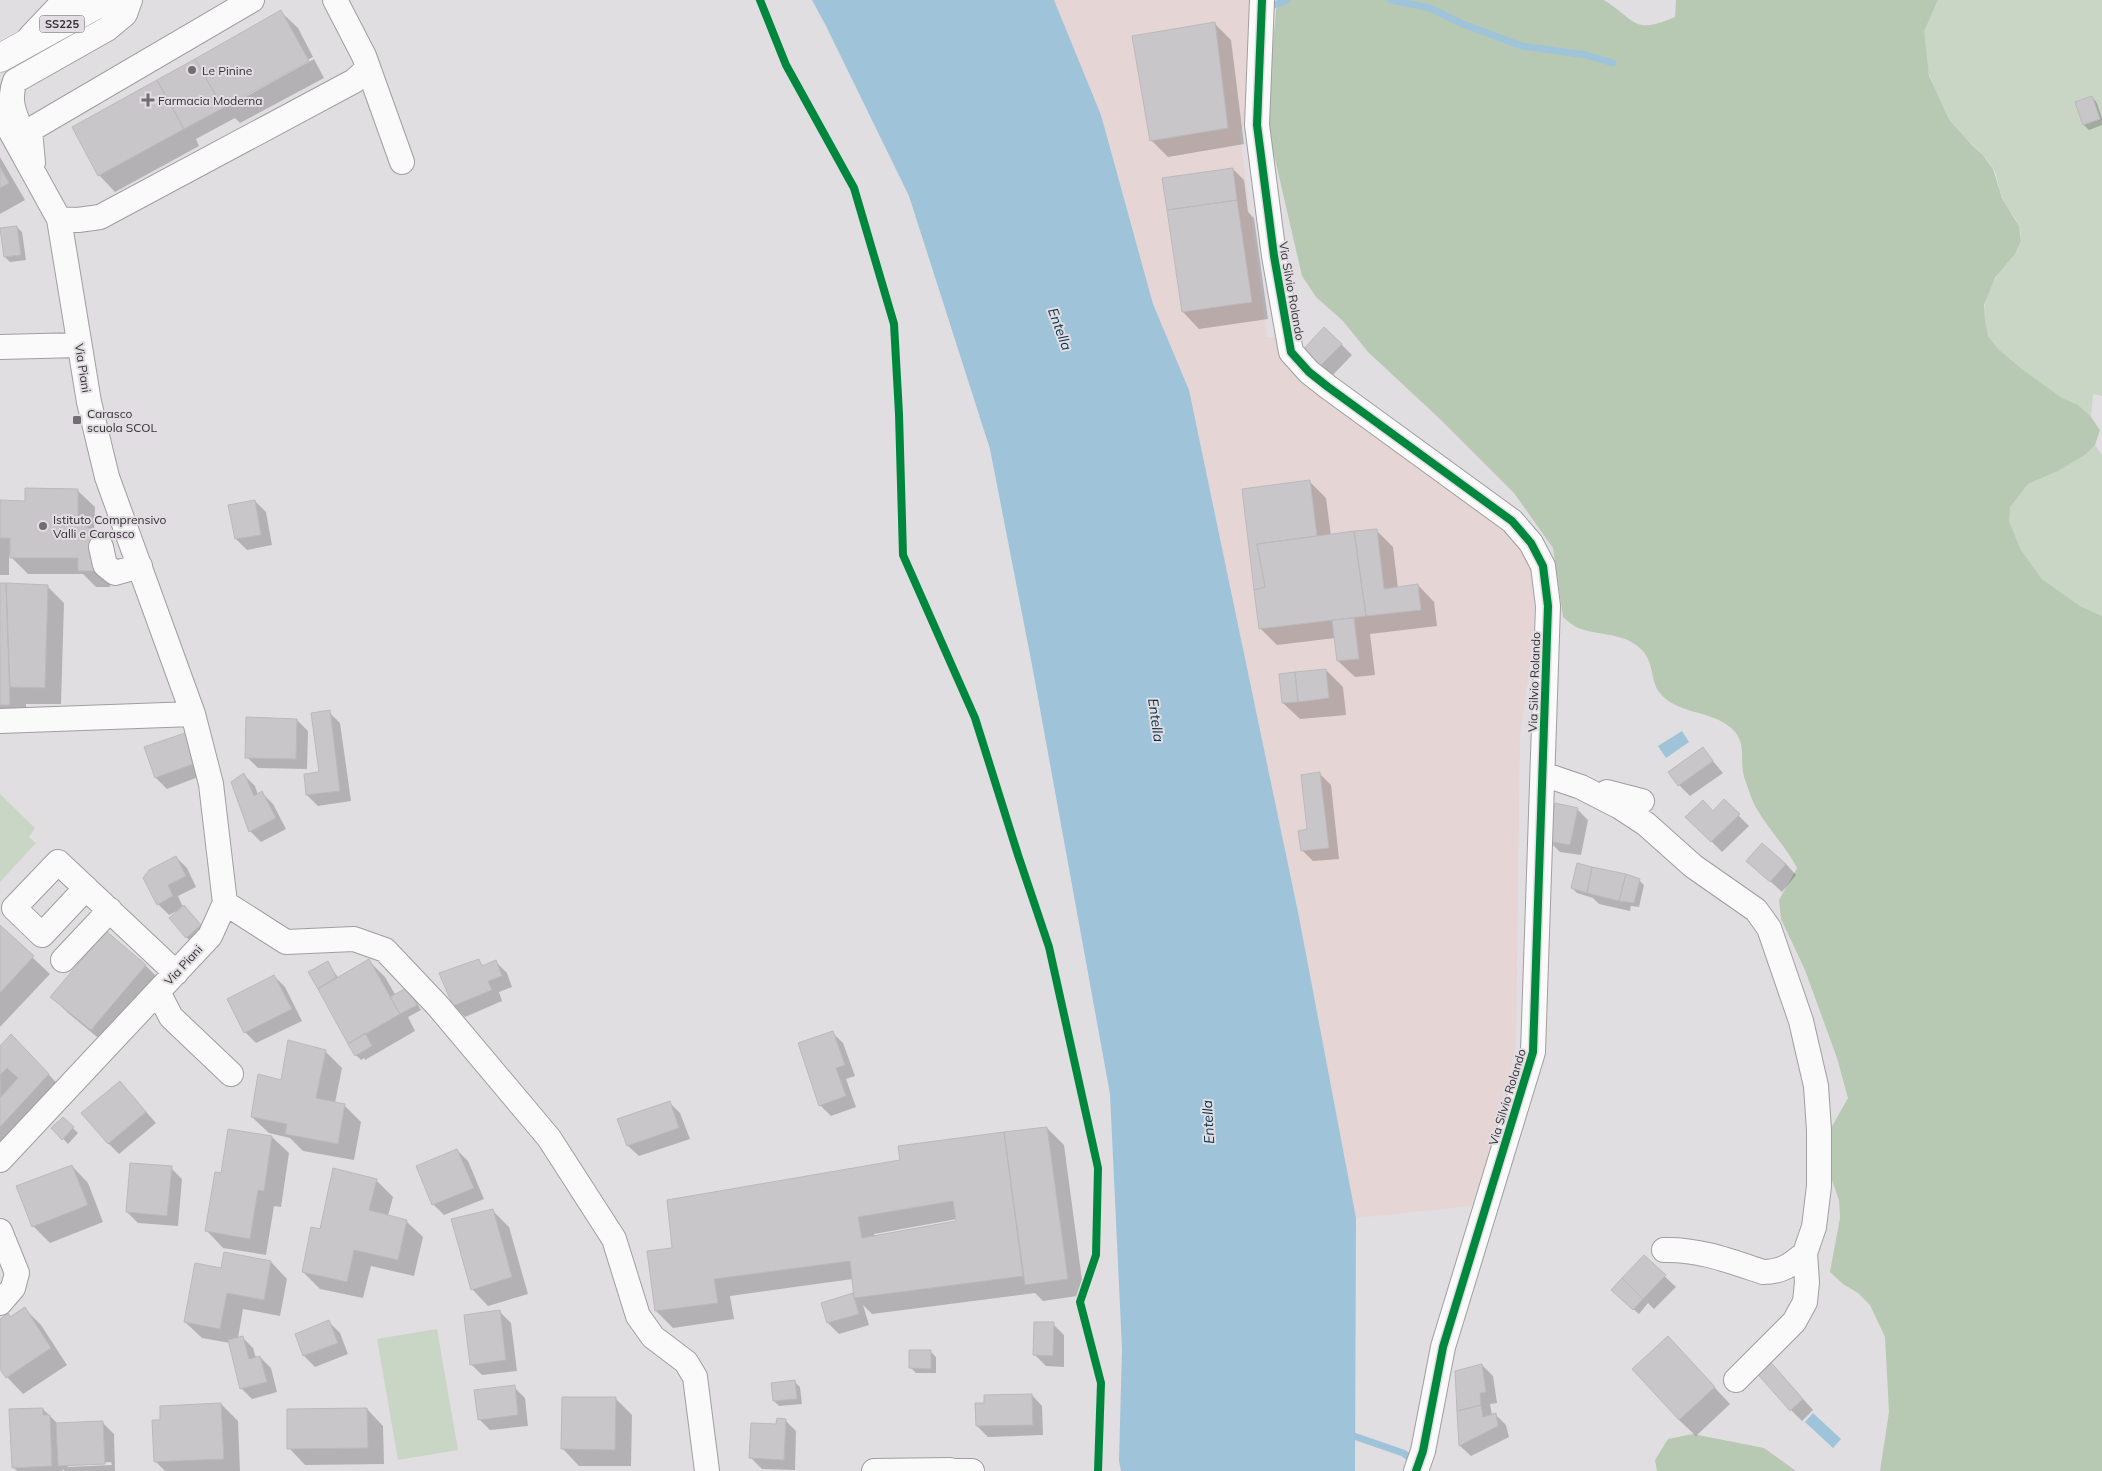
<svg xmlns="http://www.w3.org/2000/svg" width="2102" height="1471" font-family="Mulish,sans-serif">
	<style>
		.industrial { fill: #e5d5d4 }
		.green { fill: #c9d5c5 }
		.forest { fill: #b7c9b2 }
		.water { fill: #9fc3d9 }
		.shadow { fill: #0003; fill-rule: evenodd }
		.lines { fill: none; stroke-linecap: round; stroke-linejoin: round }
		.stream { stroke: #9fc3d9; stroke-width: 7 }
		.building { fill: #c9c6c9; stroke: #bbb9bb; fill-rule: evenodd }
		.minor-casing { stroke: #a09ea0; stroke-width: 26 }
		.major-casing { stroke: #a09ea0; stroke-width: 29 }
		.minor { stroke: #fafafa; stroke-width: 24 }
		.major { stroke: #fafafa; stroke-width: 28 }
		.cycleway-casing { stroke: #e2dde2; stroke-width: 11 }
		.cycleway { stroke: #00873e; stroke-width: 8 }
		.poi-dot { fill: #706e70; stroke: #e2dde2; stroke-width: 2 }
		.labels { text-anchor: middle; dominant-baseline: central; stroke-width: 4; stroke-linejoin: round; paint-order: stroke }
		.shield { fill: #e2dde2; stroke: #686568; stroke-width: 1 }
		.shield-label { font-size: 11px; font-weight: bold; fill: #333133 }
		.poi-label { font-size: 12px; fill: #333133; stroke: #e2dde2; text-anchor: start }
		.street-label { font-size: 12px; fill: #333133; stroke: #e2dde2 }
		.water-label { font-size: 14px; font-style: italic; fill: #012f44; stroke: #e2dde2 }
	</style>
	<rect width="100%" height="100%" fill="#e1dee1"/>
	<!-- industrial -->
	<path class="industrial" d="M 1054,0 L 1252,0 L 1249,124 L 1239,129 L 1267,337 L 1279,337 L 1501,522 L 1526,552 L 1534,581 L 1534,623 L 1530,664 L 1520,735 L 1516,1044 L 1496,1140 L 1471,1206 L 1356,1218 L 1298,912 L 1189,390 L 1153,304 L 1101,115 Z"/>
	<!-- green -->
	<path class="green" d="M 1938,0 L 2102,0 L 2102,396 L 2093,394 L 2091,417 C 2081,408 2074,405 2063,399 C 2045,389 1996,353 1988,336 C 1980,317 1985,294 1996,278 C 2007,261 2027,249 2019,226 C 2015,215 2006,207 2002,196 C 1998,187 1998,176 1993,168 C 1982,149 1962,138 1949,121 C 1937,104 1919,51 1924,31 C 1926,20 1935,10 1938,0 Z
		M 2095,445 L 2102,455 L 2102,616 L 2080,606 L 2042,579 L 2021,550 L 2009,521 L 2009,507 L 2028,484 L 2058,471 L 2085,455 Z
		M 0,794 L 35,828 L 29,837 L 36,843 L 0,882 Z
		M 437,1329 L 458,1450 L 398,1460 L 377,1339 Z"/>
	<!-- forest -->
	<path class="forest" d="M 1277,0 L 1604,0 C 1637,21 1633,35 1675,17 L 1676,0 L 1938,0 L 1924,31 L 1929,76 L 1949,120 L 1971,144 L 1983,155 L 1993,169 L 2002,198 L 2019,226 L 2021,241 L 2015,254 L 1995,278 L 1984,305 L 1985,321 L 1988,336 L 1998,349 L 2023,370 L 2062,398 L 2078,405 L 2091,417 L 2100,430 L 2095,445 L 2085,455 L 2058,471 L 2028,484 L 2010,507 L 2009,521 L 2021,550 L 2042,579 L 2080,606 L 2102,616 L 2102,1471 L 1880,1471 L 1889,1412 L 1885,1337 L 1870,1305 L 1858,1293 L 1843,1284 L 1830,1272 L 1840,1218 L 1839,1200 L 1827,1166 L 1830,1130 L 1848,1098 L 1837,1058 L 1805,970 L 1781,919 L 1779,900 L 1797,868 C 1786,847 1770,831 1758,811 C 1752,802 1749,790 1745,780 C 1738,760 1749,743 1730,727 C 1710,710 1675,714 1659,692 C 1649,678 1656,659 1636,645 C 1620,633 1597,635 1578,628 C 1573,626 1568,621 1563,617 L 1553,548 L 1514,493 L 1440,419 L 1368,352 L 1343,321 L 1316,297 L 1302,276 L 1266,120 Z
		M 1693,1434 L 1764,1448 L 1796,1471 L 1657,1471 L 1655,1460 L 1668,1439 Z"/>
	<!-- water -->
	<path class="water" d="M 812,0 L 1054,0 L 1101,115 L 1153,304 L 1189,390 L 1298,912 L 1356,1218 L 1355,1471 L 1121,1471 L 1119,1461 L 1122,1349 L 1110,1094 L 1032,665 L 990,449 L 909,196 L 826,26 Z
		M 1682,731 L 1689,742 L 1666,758 L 1658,746 Z
		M 1813,1413 L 1841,1439 L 1833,1448 L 1805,1422 Z"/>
	<!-- shadow -->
	<path class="shadow" d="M 281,12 L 298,28 L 313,57 L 227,104 L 227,107 L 314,59 L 324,78 L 240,123 L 235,118 L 196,139 L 199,146 L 115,192 L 99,175 Z
		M 1214,23 L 1231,40 L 1244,144 L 1168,157 L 1151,140 Z
		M 2092,97 L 2097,103 L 2102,118 L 2102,125 L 2089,130 L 2084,125 Z
		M 0,157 L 25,200 L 0,214 Z
		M 1233,169 L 1244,180 L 1248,212 L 1254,218 L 1268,319 L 1199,329 L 1183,312 L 1164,179 Z
		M 17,227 L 22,232 L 26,260 L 10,262 L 5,257 Z
		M 1341,344 L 1352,355 L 1329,379 L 1302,353 Z
		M 1310,482 L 1326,498 L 1331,536 L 1376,530 L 1393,547 L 1398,588 L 1418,585 L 1434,602 L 1437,626 L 1370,634 L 1375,675 L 1355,677 L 1338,661 L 1335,638 L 1277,645 L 1260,628 Z
		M 78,491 L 95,507 L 94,532 L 110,548 L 110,587 L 96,587 L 83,574 L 28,574 L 9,555 L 9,575 L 0,575 L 0,502 L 27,502 Z
		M 255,501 L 266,512 L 272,545 L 247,550 L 236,539 Z
		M 0,584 L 47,586 L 64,603 L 61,704 L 26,704 L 26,721 L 0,721 Z
		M 1326,670 L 1343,687 L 1346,715 L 1300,719 L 1283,703 Z
		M 329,712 L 340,723 L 351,801 L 318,806 L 307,795 L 321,773 Z
		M 297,720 L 308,731 L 307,769 L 258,768 L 247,757 Z
		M 185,735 L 196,746 L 206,774 L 167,789 L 156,778 Z
		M 1702,748 L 1723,773 L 1690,796 L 1679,785 Z
		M 1320,774 L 1331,785 L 1339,859 L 1313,861 L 1302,850 L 1309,831 Z
		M 244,775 L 255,786 L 258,795 L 262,793 L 273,804 L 286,829 L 261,842 L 250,831 Z
		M 1724,801 L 1749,826 L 1722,852 L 1687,817 L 1713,813 Z
		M 1577,809 L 1588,820 L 1581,855 L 1560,852 L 1549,841 Z
		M 176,857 L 187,868 L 196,887 L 178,896 L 183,907 L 205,931 L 192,942 L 186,937 L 179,910 L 169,915 L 158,904 Z
		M 1748,861 L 1786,864 L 1796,875 L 1782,892 Z
		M 1639,880 L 1644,885 L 1639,907 L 1631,906 L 1630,911 L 1599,904 L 1593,898 L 1577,893 L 1572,888 Z
		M 0,927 L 50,974 L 0,1027 Z
		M 369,961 L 385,977 L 396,996 L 412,994 L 421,1010 L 408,1017 L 415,1031 L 365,1060 L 364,1058 L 361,1060 L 356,1055 L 310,973 L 328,963 L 339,979 Z
		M 478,961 L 484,966 L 496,962 L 507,973 L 512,987 L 499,992 L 502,1001 L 465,1017 L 454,1006 Z
		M 145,965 L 162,982 L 108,1046 L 68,1013 L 52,997 Z
		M 274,976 L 285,987 L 302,1021 L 256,1043 L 245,1032 Z
		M 832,1032 L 843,1043 L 855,1076 L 846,1079 L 856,1107 L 831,1116 L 820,1105 Z
		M 0,1048 L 28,1052 L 65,1092 L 10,1151 L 0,1141 Z
		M 325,1051 L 342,1068 L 335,1103 L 344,1105 L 361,1122 L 354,1160 L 303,1151 L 290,1138 L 269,1133 L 252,1117 L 282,1081 Z
		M 120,1082 L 156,1123 L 119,1154 L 108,1143 Z
		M 669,1102 L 680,1113 L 690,1139 L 639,1156 L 628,1146 Z
		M 63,1118 L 78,1133 L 68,1144 L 53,1128 Z
		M 1047,1128 L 1064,1145 L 1084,1295 L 1043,1301 L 1035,1293 L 872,1314 L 863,1305 L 869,1325 L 839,1334 L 828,1323 L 852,1295 L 856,1298 L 853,1279 L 730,1296 L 734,1319 L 673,1328 L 656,1311 L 673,1249 L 901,1161 L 899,1147 ZM 957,1219 L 958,1222 L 875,1237 L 874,1234 Z
		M 229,1130 L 272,1137 L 289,1153 L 281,1207 L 274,1206 L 266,1255 L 223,1248 L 207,1231 L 222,1175 Z
		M 457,1150 L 468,1161 L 484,1199 L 444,1215 L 433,1204 Z
		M 72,1166 L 88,1183 L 103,1222 L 50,1243 L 33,1226 Z
		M 171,1168 L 182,1179 L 178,1226 L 138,1223 L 127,1212 Z
		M 376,1180 L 393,1197 L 388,1216 L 406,1221 L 423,1237 L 414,1276 L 371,1266 L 363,1298 L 320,1289 L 303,1272 Z
		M 492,1210 L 509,1227 L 528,1294 L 488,1306 L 472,1289 Z
		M 1644,1257 L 1676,1287 L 1654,1309 L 1648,1303 L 1639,1314 L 1618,1295 Z
		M 271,1262 L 287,1279 L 280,1316 L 243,1309 L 238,1338 L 242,1337 L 253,1348 L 256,1358 L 260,1357 L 271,1368 L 277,1392 L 252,1399 L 241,1388 L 230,1343 L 202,1338 L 185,1322 L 222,1269 Z
		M 25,1309 L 41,1325 L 67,1365 L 23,1394 L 7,1377 L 0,1367 L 0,1320 L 11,1318 Z
		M 500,1312 L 511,1323 L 517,1371 L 482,1375 L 471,1364 Z
		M 329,1322 L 340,1333 L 348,1354 L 315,1367 L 304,1356 L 296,1335 Z
		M 1053,1324 L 1064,1335 L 1064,1367 L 1046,1366 L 1035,1355 Z
		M 931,1352 L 936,1357 L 936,1373 L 916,1373 L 911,1368 Z
		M 1684,1355 L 1730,1404 L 1696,1436 L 1679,1420 Z
		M 1482,1365 L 1493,1376 L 1497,1403 L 1490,1404 L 1492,1415 L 1495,1414 L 1506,1425 L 1509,1437 L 1471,1456 L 1460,1446 L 1456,1372 Z
		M 1778,1371 L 1813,1410 L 1802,1421 L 1791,1410 Z
		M 795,1382 L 800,1387 L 802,1404 L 779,1406 L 774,1401 Z
		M 514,1387 L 525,1398 L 528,1426 L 490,1430 L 479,1419 Z
		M 1032,1395 L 1042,1406 L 1043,1435 L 988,1437 L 977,1426 Z
		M 615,1398 L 632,1415 L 631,1466 L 579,1466 L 563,1449 Z
		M 221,1404 L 238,1421 L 240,1471 L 165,1471 L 156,1462 L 162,1421 Z
		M 43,1409 L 58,1424 L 103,1423 L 114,1434 L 115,1471 L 65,1471 L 62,1469 L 63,1471 L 17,1471 L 13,1467 ZM 111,1462 L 112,1465 L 68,1467 L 68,1465 Z
		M 367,1409 L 383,1426 L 384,1464 L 305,1465 L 289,1448 Z
		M 785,1420 L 796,1431 L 795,1470 L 762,1469 L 751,1458 L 777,1425 Z"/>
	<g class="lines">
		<!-- stream -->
		<path class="stream" d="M 1391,0 L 1430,8 L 1463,24 L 1522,46 L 1586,55 L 1613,63
			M 1269,7 L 1287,0
			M 1348,1434 L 1403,1453 L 1416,1462"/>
	</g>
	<!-- building -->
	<path class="building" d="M 281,10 L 309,61 L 223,108 L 195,59 Z
		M 1215,22 L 1228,128 L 1150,141 L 1132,36 Z
		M 195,59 L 223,108 L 184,129 L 157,80 Z
		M 157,80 L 184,129 L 98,176 L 72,127 Z
		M 2092,96 L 2100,119 L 2083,125 L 2075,102 Z
		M 0,167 L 9,183 L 0,188 Z
		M 1233,168 L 1237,200 L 1167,210 L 1162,178 Z
		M 1237,200 L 1252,302 L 1182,312 L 1167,210 Z
		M 17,226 L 21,255 L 4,257 L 0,228 Z
		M 1324,327 L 1342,344 L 1317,369 L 1300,353 Z
		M 1310,480 L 1317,536 L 1257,544 L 1265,587 L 1254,590 L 1242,489 Z
		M 25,488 L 78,489 L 78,523 L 94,530 L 94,571 L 78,571 L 78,558 L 10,558 L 10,538 L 0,538 L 0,500 L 25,501 Z
		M 255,500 L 261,535 L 235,539 L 228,505 Z
		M 1377,529 L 1384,589 L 1418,584 L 1421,610 L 1366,616 L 1354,531 Z
		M 1354,531 L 1366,616 L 1259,629 L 1254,590 L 1265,587 L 1257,544 Z
		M 0,583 L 6,583 L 10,705 L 0,705 Z
		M 6,583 L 48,585 L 45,688 L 10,687 Z
		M 1354,618 L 1359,659 L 1337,661 L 1332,620 Z
		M 1326,669 L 1329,698 L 1298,702 L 1295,672 Z
		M 1295,672 L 1298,702 L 1282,703 L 1279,674 Z
		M 330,710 L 340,791 L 306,795 L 304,774 L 319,772 L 311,713 Z
		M 246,717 L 297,719 L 296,759 L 245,758 Z
		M 185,733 L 196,763 L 155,778 L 144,747 Z
		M 1703,747 L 1713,761 L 1678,786 L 1668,772 Z
		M 1320,772 L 1329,848 L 1301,851 L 1298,831 L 1307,829 L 1301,775 Z
		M 244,773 L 254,796 L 262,791 L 276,818 L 249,832 L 231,782 Z
		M 1724,799 L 1740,814 L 1711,842 L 1685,817 L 1703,800 L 1713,811 Z
		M 1555,803 L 1578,808 L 1570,845 L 1548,841 Z
		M 1762,843 L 1786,864 L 1770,882 L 1746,861 Z
		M 176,856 L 186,876 L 168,885 L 173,896 L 157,905 L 143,878 L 149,870 Z
		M 1577,863 L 1592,867 L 1587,893 L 1571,888 Z
		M 1592,867 L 1626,874 L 1619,901 L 1587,893 Z
		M 1626,874 L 1640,879 L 1634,903 L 1619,901 Z
		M 184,905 L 201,925 L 186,938 L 169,918 Z
		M 0,925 L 34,956 L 0,993 Z
		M 106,931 L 146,965 L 91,1030 L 50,997 Z
		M 369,959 L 400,1014 L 348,1044 L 318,989 Z
		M 479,959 L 482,966 L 496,960 L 502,976 L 488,981 L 492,990 L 453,1006 L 439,973 Z
		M 328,961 L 336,977 L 318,989 L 308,972 Z
		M 274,975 L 292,1009 L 244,1033 L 227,999 Z
		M 408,987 L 417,1005 L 400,1014 L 390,997 Z
		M 833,1031 L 845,1065 L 836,1068 L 846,1096 L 819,1106 L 798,1043 Z
		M 365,1033 L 372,1046 L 355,1056 L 348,1044 Z
		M 11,1034 L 49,1074 L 0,1127 L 0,1046 Z
		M 288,1040 L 326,1050 L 316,1098 L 345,1104 L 338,1144 L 285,1134 L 287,1124 L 251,1117 L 258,1074 L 281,1080 Z
		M 7,1068 L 18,1078 L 0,1098 L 0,1075 Z
		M 120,1081 L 146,1112 L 108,1144 L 81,1113 Z
		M 670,1101 L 679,1128 L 627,1146 L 617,1119 Z
		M 63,1117 L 74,1127 L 62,1140 L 51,1128 Z
		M 1047,1127 L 1068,1279 L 1025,1285 L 1004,1132 Z
		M 228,1129 L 272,1136 L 264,1191 L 258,1190 L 250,1239 L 205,1231 L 215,1172 L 221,1173 Z
		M 1004,1132 L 1023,1276 L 854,1298 L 850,1261 L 714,1279 L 718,1303 L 655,1311 L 647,1251 L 672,1248 L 667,1200 L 900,1160 L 898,1146 ZM 953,1201 L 956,1221 L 862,1238 L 858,1217 Z
		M 457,1149 L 474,1188 L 432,1205 L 416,1166 Z
		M 130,1163 L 172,1166 L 167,1216 L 126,1212 Z
		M 72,1165 L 88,1205 L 32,1227 L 16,1186 Z
		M 333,1168 L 377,1179 L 369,1210 L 407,1220 L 398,1260 L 354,1250 L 347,1282 L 302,1272 L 311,1227 L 320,1229 Z
		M 493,1209 L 512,1277 L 471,1290 L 451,1219 Z
		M 224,1252 L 271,1261 L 264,1300 L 227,1293 L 220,1329 L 184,1322 L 195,1263 L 221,1268 Z
		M 1644,1255 L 1666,1275 L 1643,1299 L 1622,1278 Z
		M 1622,1278 L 1643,1299 L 1633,1310 L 1611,1290 Z
		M 853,1293 L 859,1314 L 827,1323 L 821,1303 Z
		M 25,1307 L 51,1348 L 6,1378 L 0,1369 L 0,1319 L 8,1313 L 10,1317 Z
		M 500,1310 L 506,1360 L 470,1365 L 464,1315 Z
		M 329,1320 L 338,1343 L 303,1356 L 295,1334 Z
		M 1034,1322 L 1054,1322 L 1053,1356 L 1033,1355 Z
		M 243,1336 L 249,1359 L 260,1356 L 267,1382 L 240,1389 L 228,1340 Z
		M 1668,1336 L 1715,1387 L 1679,1420 L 1632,1369 Z
		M 909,1350 L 931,1350 L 931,1369 L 909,1368 Z
		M 1767,1358 L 1803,1399 L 1790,1411 L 1754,1370 Z
		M 1482,1364 L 1486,1392 L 1480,1393 L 1481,1405 L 1457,1411 L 1455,1371 Z
		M 795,1380 L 797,1399 L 773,1401 L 771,1383 Z
		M 515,1385 L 518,1415 L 478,1420 L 474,1390 Z
		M 1032,1394 L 1033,1425 L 976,1426 L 975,1403 L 984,1403 L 984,1395 Z
		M 562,1397 L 616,1397 L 615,1450 L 561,1449 Z
		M 221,1403 L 224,1459 L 154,1462 L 152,1420 L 160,1420 L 160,1406 Z
		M 1481,1405 L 1483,1417 L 1496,1413 L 1498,1426 L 1459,1446 L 1457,1411 Z
		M 43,1408 L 43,1415 L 50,1415 L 52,1466 L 12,1468 L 9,1409 Z
		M 367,1408 L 368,1448 L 287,1449 L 287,1409 Z
		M 777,1418 L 786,1419 L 784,1460 L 749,1458 L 751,1423 L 776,1424 Z
		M 103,1421 L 105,1464 L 58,1466 L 56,1423 Z"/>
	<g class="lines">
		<defs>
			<path id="minor" d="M 335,0 L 364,56 L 402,162
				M 1262,0 L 1257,125 L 1274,256 L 1291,352 L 1309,372 L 1328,387 L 1512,521 L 1531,543 L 1543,566 L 1548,606 L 1533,1052 L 1443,1347 L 1423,1451 L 1416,1471
				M 30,37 L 65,0
				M 0,112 L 59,219 L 89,402 L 107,477 L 193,714 L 211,784 L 225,903 L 210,936 L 0,1160
				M 21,130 C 14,113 8,99 15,81 L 107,29 L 125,14 L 130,0
				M 33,163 L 30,130 L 252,0
				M 59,219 L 78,220 L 100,217 L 354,81 L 367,69
				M 0,347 L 79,345
				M 101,547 L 105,565 L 115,573 L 140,566
				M 0,721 L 193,714
				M 1543,774 L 1581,787 L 1620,807 L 1646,824 L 1693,866 L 1756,910 L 1769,928 L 1801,1021 L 1816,1086 L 1819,1130 L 1819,1186 L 1814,1227 L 1805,1253 L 1807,1282 L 1805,1302 L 1794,1322 L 1736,1380
				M 1607,792 L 1642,801
				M 86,888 L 42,935 L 14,908 L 58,862 L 176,973
				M 225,903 L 286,942 L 354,939 L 385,950 L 438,1006 L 549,1138 L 614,1239 L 638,1316 L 653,1337 L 686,1362 L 695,1377 L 707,1471
				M 63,960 L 110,910
				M 158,992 L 171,1017 L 231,1074
				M 0,1231 L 17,1273 L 13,1288 L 0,1303
				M 1664,1250 C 1699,1249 1730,1261 1763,1272 C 1782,1272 1791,1265 1805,1253
				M 874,1471 L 950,1470
				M 949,1471 L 972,1471"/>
			<path id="major" d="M 0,58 L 105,0"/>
		</defs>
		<!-- minor casing -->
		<use href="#minor" class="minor-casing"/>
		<!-- major casing -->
		<use href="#major" class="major-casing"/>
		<!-- minor -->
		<use href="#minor" class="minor"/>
		<!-- major -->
		<use href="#major" class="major"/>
		<defs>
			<path id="cycleway" d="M 760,0 L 786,65 L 854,188 L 894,324 L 899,414 L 903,555 L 975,718 L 1018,855 L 1049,947 L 1098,1168 L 1096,1255 L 1080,1302 L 1101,1383 L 1098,1471
				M 1262,0 L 1257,125 L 1274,256 L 1291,352 L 1309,372 L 1328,387 L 1512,521 L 1531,543 L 1543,566 L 1548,606 L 1533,1052 L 1443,1347 L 1423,1451 L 1416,1471"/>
		</defs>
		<!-- cycleway casing -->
		<use href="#cycleway" class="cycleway-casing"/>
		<!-- cycleway -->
		<use href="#cycleway" class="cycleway"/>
	</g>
	<!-- markers -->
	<g class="poi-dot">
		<circle cx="192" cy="70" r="5"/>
		<path d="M145.5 92.5h5v5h5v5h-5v5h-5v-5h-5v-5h5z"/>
		<rect x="72" y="415" width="10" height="10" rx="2.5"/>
		<circle cx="43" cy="526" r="5"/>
	</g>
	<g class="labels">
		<!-- shield labels -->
		<rect class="shield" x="39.5" y="15.5" width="45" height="17" rx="4"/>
		<g class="shield-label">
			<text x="62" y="24">SS225</text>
		</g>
		<!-- poi labels -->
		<g class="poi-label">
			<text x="202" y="70">Le Pinine</text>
			<text x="158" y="100">Farmacia Moderna</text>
			<text x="87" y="413">Carasco<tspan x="87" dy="14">scuola SCOL</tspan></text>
			<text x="53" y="519">Istituto Comprensivo<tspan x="53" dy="14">Valli e Carasco</tspan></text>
		</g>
		<!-- street labels -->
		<g class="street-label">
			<text transform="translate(1292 291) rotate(80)">Via Silvio Rolando</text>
			<text transform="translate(83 368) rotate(81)">Via Piani</text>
			<text transform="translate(1534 682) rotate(-88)">Via Silvio Rolando</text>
			<text transform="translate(183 965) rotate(-47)">Via Piani</text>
			<text transform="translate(1507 1097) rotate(-73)">Via Silvio Rolando</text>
		</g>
		<!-- water labels -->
		<g class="water-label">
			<text transform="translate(1060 329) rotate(70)">Entella</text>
			<text transform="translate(1156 720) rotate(82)">Entella</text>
			<text transform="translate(1208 1122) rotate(-93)">Entella</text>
		</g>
	</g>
</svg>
